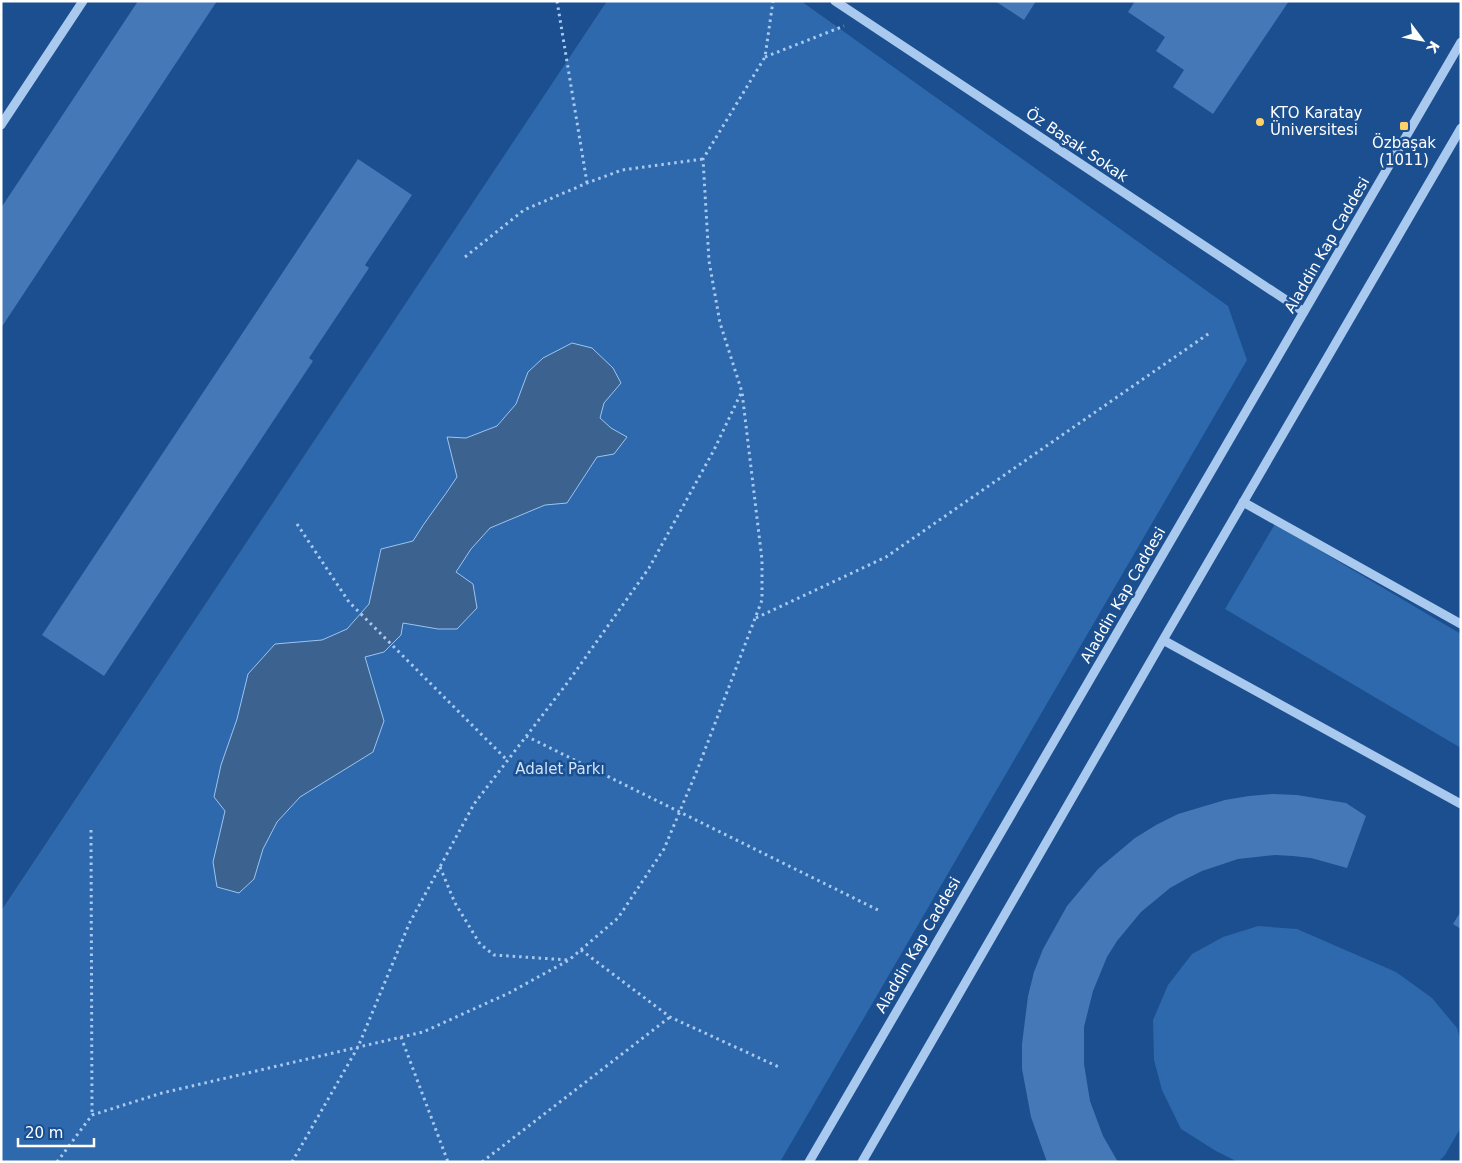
<svg xmlns="http://www.w3.org/2000/svg" width="1462" height="1163" font-family="'DejaVu Sans',sans-serif">
	<style>
		.green { fill: #2e69ad }
		.water { fill: #3c6290; stroke: #9cc4f0 }
		.building { fill: #4478b7 }
		.lines { fill: none; stroke-linecap: round; stroke-linejoin: round }
		.path { stroke: #a9c9ee; stroke-width: 3; stroke-dasharray: 2.5 4; stroke-linecap: butt }
		.minor { stroke: #a9c9ee; stroke-width: 9 }
		.poi-dot { fill: #ffd166; stroke: #1b4f8f; stroke-width: 2 }
		.labels { text-anchor: middle; dominant-baseline: central; stroke-width: 5; stroke-linejoin: round; paint-order: stroke }
		.poi-label { font-size: 15px; fill: #fff; stroke: #1b4f8f; text-anchor: start }
		.street-label { font-size: 15px; fill: #fff; stroke: #1b4f8f }
		.park-label { font-size: 15px; fill: #cfe3fa; stroke: #1b4f8f }
	</style>
	<rect width="100%" height="100%" fill="#1b4f8f"/>
	<!-- green -->
	<path class="green" d="M 607,1 L 801,1 L 1228,306 L 1247,360 L 780,1162 L 1,1162 L 1,911 Z
		M 1275,524 L 1461,634 L 1461,748 L 1225,609 Z
		M 1258,926 L 1297,929 L 1396,972 L 1432,998 L 1457,1028 L 1461,1042 L 1461,1127 L 1445,1155 L 1438,1162 L 1238,1162 L 1216,1151 L 1181,1129 L 1162,1090 L 1154,1060 L 1153,1020 L 1168,985 L 1192,954 L 1223,937 Z"/>
	<!-- water -->
	<path class="water" d="M 572,343 L 592,348 L 613,368 L 621,383 L 604,403 L 600,418 L 611,428 L 627,437 L 614,454 L 597,457 L 567,503 L 545,505 L 490,528 L 471,549 L 456,572 L 473,584 L 477,608 L 457,629 L 438,629 L 403,623 L 401,635 L 384,652 L 365,657 L 384,721 L 373,752 L 300,797 L 277,822 L 263,849 L 254,879 L 239,893 L 217,887 L 213,862 L 225,811 L 214,797 L 221,765 L 237,719 L 248,674 L 275,644 L 322,640 L 347,629 L 369,604 L 381,549 L 413,541 C 426,519 443,499 457,477 L 447,437 L 466,438 L 497,426 L 516,404 L 528,372 L 543,358 Z"/>
	<!-- building -->
	<path class="building" d="M 138,1 L 217,1 L 1,328 L 1,208 Z
		M 995,1 L 1036,1 L 1024,20 Z
		M 1135,1 L 1289,1 L 1213,114 L 1173,87 L 1184,70 L 1156,51 L 1165,37 L 1128,12 Z
		M 358,159 L 412,195 L 365,265 L 369,268 L 309,358 L 313,361 L 104,676 L 42,635 Z
		M 1273,794 L 1297,795 L 1346,803 L 1366,816 L 1347,868 L 1311,858 L 1293,856 L 1275,855 L 1238,859 L 1202,871 L 1186,879 L 1170,888 L 1141,912 L 1117,941 L 1107,957 L 1093,991 L 1084,1027 L 1084,1064 L 1090,1101 L 1103,1136 L 1118,1162 L 1047,1162 L 1031,1117 L 1022,1069 L 1022,1044 L 1028,996 L 1034,972 L 1043,949 L 1067,906 L 1098,869 L 1135,838 L 1156,825 L 1178,814 L 1225,800 L 1249,796 Z
		M 1461,911 L 1461,929 L 1453,924 Z"/>
	<g class="lines">
		<!-- path -->
		<path class="path" d="M 557,1 L 587,183
			M 765,57 L 844,26
			M 465,257 L 524,210 L 587,183 L 622,170 L 703,159
			M 297,524 L 349,602 L 507,760
			M 756,618 L 886,557 L 1211,332
			M 526,736 L 880,911
			M 91,830 L 92,1115
			M 440,867 L 455,903 L 480,944 L 494,955 L 568,960
			M 581,950 L 670,1017 L 781,1068
			M 401,1037 L 448,1162
			M 57,1162 L 92,1115 L 162,1093 L 423,1032 L 509,993 L 569,960 L 618,918 L 664,849 L 698,768 L 762,600 L 762,560 L 742,392 L 720,323 L 709,261 L 703,159 L 765,57 L 773,1
			M 292,1162 L 358,1047 L 409,924 L 474,804 L 568,682 L 649,568 L 714,450 L 741,393
			M 482,1162 L 670,1017"/>
		<!-- minor -->
		<path class="minor" d="M 835,1 L 1304,312
			M 1,125 L 83,1
			M 1243,502 L 1461,624
			M 1163,640 L 1461,804
			M 809,1162 L 1461,42
			M 862,1162 L 1163,640 L 1461,128"/>
	</g>
	<!-- markers -->
	<g class="poi-dot">
		<circle cx="1260" cy="122" r="5"/>
		<rect x="1399" y="121" width="10" height="10" rx="2.5"/>
	</g>
	<g class="labels">
		<!-- poi labels -->
		<g class="poi-label">
			<text x="1270" y="113">KTO Karatay<tspan x="1270" dy="17">Üniversitesi</tspan></text>
			<text x="1404" y="143" text-anchor="middle">Özbaşak<tspan x="1404" dy="17">(1011)</tspan></text>
		</g>
		<!-- street labels -->
		<g class="street-label">
			<text transform="translate(1077 145) rotate(34)">Öz Başak Sokak</text>
			<text transform="translate(1327 245) rotate(-60)">Aladdin Kap Caddesi</text>
			<text transform="translate(1123 595) rotate(-60)">Aladdin Kap Caddesi</text>
			<text transform="translate(918 945) rotate(-60)">Aladdin Kap Caddesi</text>
		</g>
		<!-- park labels -->
		<g class="park-label">
			<text x="560" y="769">Adalet Parkı</text>
		</g>
	</g>
	<!-- border -->
	<rect width="1462" height="1163" fill="none" stroke="#ffffff" stroke-width="5"/>
	<!-- north arrow -->
	<g transform="translate(1422 40) rotate(122)" stroke="#1b4f8f" stroke-width="4" paint-order="stroke">
	<path d="M0-4L9 19L0 12L-9 19Z" fill="#ffffff"/>
	<text y="-8" font-size="14" font-weight="bold" text-anchor="middle" fill="#ffffff">K</text>
	</g>
	<!-- scale -->
	<path d="M18 1138v8h76v-8" fill="none" stroke="#ffffff" stroke-width="2.5"/>
	<text x="25" y="1138" font-size="15" fill="#ffffff" stroke="#1b4f8f" stroke-width="4" paint-order="stroke">20 m</text>
</svg>
